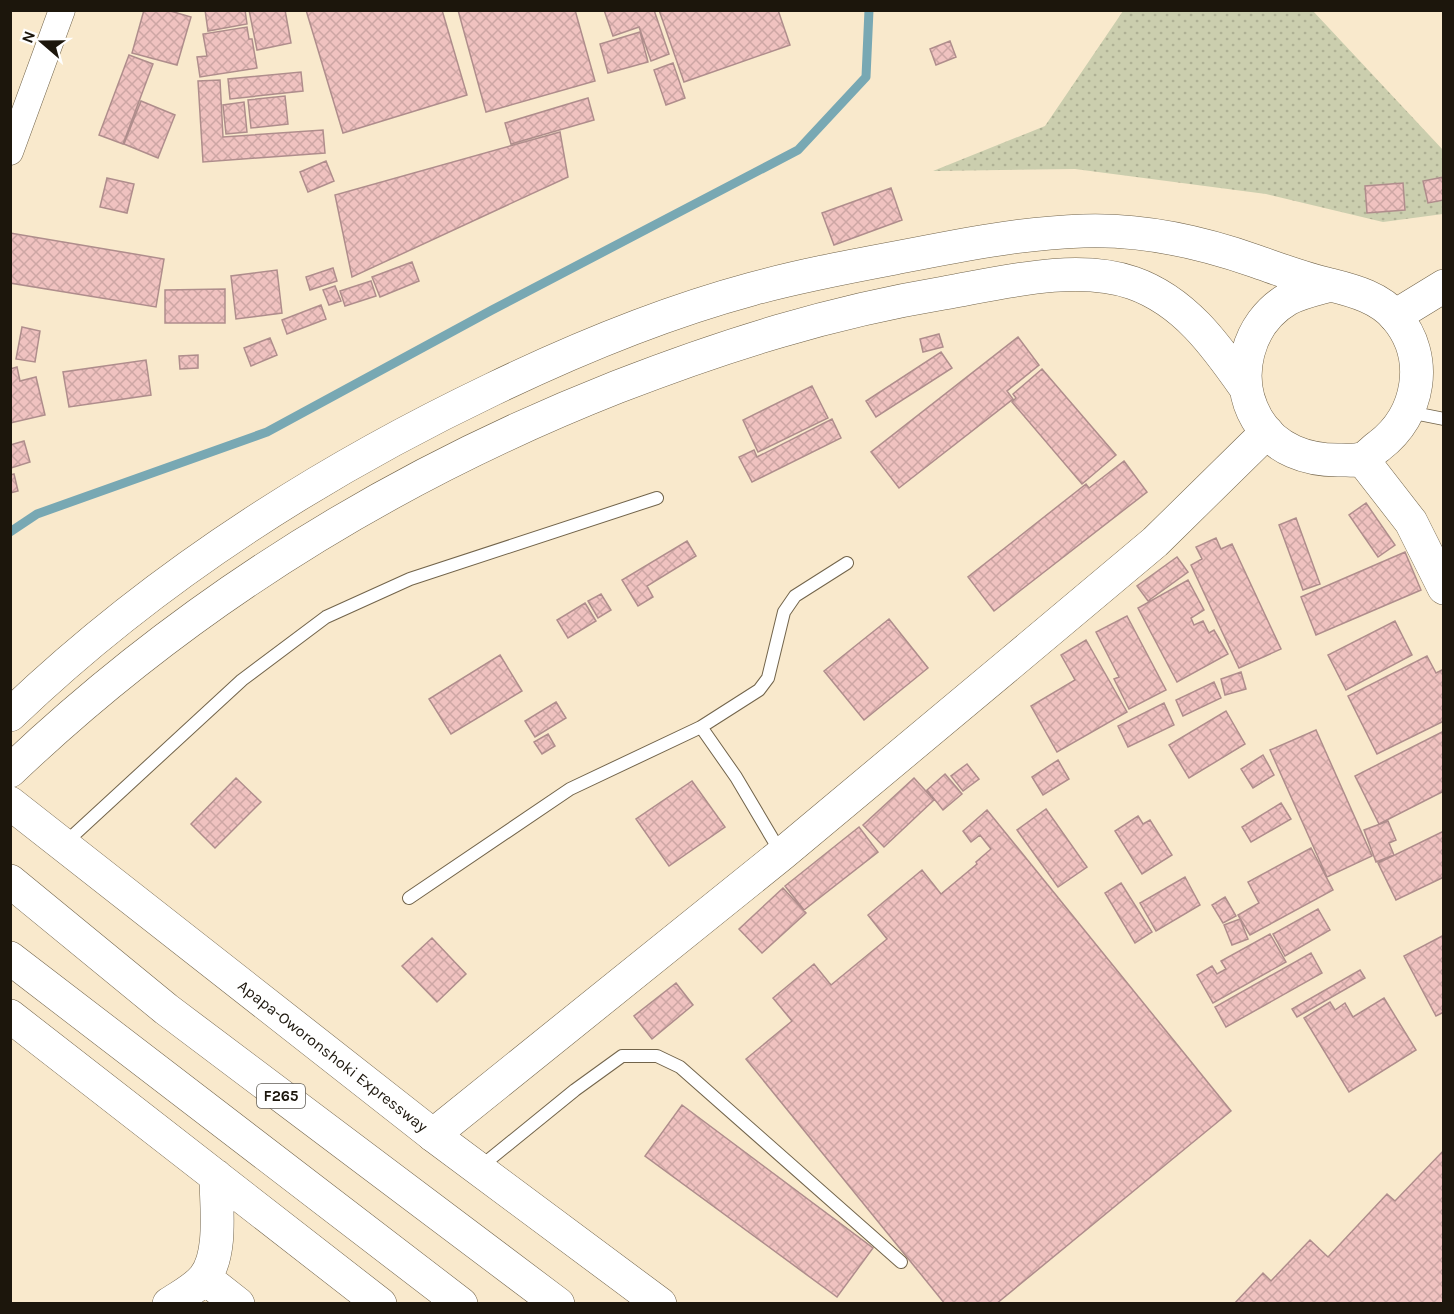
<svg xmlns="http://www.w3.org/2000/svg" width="1454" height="1314" font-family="Karla,sans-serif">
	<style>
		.grass { fill: url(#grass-dots) }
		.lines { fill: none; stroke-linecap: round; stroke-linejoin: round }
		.stream { stroke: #78a8b3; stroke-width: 9 }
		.building { fill: url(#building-cross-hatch); stroke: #af8d8c; stroke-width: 1.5 }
		.service-casing { stroke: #72644b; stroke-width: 14 }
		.minor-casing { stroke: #72644b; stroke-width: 27 }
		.secondary-casing { stroke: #72644b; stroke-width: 34 }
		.primary-casing { stroke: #72644b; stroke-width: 34 }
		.motorway-casing { stroke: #72644b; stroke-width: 34 }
		.service { stroke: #fff; stroke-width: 12 }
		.minor { stroke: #fff; stroke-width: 26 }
		.secondary { stroke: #fff; stroke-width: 33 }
		.primary { stroke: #fff; stroke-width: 33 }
		.motorway { stroke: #fff; stroke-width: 33 }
		.labels { text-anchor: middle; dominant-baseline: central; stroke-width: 6; stroke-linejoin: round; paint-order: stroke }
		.shield { fill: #fff; stroke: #605c55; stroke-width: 1.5 }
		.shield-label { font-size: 15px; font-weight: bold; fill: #1c160c }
		.street-label { font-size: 16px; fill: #1c160c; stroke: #fff }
	</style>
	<defs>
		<pattern id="grass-dots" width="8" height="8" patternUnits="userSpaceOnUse" patternTransform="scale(1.5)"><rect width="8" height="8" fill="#cbceae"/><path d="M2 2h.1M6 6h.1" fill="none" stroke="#aeb094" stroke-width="1.8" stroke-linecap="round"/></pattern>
		<pattern id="building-cross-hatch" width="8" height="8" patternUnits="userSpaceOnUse" patternTransform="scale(1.5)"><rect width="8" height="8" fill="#f0c2c0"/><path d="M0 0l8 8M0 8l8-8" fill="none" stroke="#cda6a4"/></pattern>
	</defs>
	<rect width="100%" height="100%" fill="#f9e9cc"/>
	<!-- grass -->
	<path class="grass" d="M 1123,11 L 1313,11 L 1443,150 L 1443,214 L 1383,222 L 1266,194 L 1075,169 L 933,171 L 1045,126 Z"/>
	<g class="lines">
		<!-- stream -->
		<path class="stream" d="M 10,532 L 37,514 L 267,432 L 492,310 L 798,150 L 866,77 L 869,10"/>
	</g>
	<!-- building -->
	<path class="building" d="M 144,10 L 167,10 L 191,17 L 177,65 L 132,53 Z
		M 205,10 L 245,10 L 247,24 L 208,31 Z
		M 249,10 L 285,10 L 291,43 L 257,50 Z
		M 306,10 L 442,10 L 467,95 L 343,133 Z
		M 458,10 L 575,10 L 595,81 L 486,112 Z
		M 604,10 L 654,10 L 669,54 L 651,61 L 639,27 L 613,36 Z
		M 659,10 L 778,10 L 790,45 L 684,82 Z
		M 247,27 L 249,39 L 252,39 L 257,68 L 200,77 L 197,57 L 207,56 L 203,34 Z
		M 640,32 L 648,62 L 608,73 L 600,44 Z
		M 950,41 L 956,57 L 936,65 L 930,49 Z
		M 129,55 L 153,64 L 123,144 L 99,135 Z
		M 673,63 L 685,98 L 666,105 L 654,70 Z
		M 301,72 L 303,91 L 230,99 L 228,79 Z
		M 220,80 L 223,137 L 323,130 L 325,153 L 203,162 L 198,81 Z
		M 285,96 L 288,124 L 251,128 L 248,100 Z
		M 588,98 L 594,120 L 511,144 L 505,123 Z
		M 141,101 L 175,115 L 158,158 L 124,144 Z
		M 244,102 L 247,132 L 226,134 L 223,105 Z
		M 560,132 L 568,177 L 352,277 L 335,195 Z
		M 326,161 L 334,181 L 308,192 L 300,172 Z
		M 1444,177 L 1444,200 L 1428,203 L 1423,181 Z
		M 107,178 L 134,184 L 127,213 L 100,207 Z
		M 1403,183 L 1405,210 L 1367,213 L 1365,186 Z
		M 891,188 L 902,220 L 834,245 L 822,213 Z
		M 10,233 L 164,259 L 156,307 L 10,283 Z
		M 412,262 L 419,281 L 380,297 L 372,277 Z
		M 333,268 L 337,281 L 310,290 L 306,277 Z
		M 277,270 L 282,313 L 236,319 L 231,276 Z
		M 371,281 L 376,296 L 345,306 L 340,291 Z
		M 335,286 L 341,301 L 329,305 L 323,290 Z
		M 225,289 L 225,323 L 165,323 L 165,290 Z
		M 321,305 L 326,319 L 287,334 L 282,320 Z
		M 22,327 L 40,331 L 35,362 L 16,359 Z
		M 939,334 L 943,347 L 923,352 L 920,339 Z
		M 1018,337 L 1039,365 L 1007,391 L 1013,399 L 899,488 L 871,452 Z
		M 270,338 L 277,355 L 251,366 L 244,348 Z
		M 941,352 L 952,368 L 876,417 L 866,401 Z
		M 198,355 L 198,368 L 180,369 L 179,356 Z
		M 146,360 L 151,395 L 69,407 L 63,372 Z
		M 17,367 L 20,381 L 36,377 L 45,415 L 10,423 L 10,369 Z
		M 1042,369 L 1116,455 L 1082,484 L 1012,402 L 1016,398 L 1013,394 Z
		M 812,386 L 828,418 L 758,452 L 743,420 Z
		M 832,419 L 841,438 L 752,482 L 739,457 L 754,450 L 757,457 Z
		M 24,441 L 30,462 L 11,468 L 10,445 Z
		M 1124,461 L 1147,492 L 994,611 L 968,577 L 1086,484 L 1089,488 Z
		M 14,474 L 18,491 L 10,493 L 10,475 Z
		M 1366,503 L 1395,545 L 1378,557 L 1349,515 Z
		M 1296,518 L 1320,584 L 1303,590 L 1279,525 Z
		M 1216,538 L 1221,549 L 1232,544 L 1281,649 L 1239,668 L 1191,565 L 1202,559 L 1196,547 Z
		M 687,541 L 696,556 L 647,586 L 653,597 L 638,606 L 622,580 Z
		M 1405,552 L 1421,590 L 1316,635 L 1301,597 Z
		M 1177,557 L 1188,572 L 1148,601 L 1137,586 Z
		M 1188,580 L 1204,610 L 1191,618 L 1194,625 L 1203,621 L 1209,633 L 1214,630 L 1228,654 L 1177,682 L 1138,608 Z
		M 601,594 L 611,610 L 598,618 L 588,601 Z
		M 585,603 L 596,621 L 568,638 L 557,620 Z
		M 1127,616 L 1166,690 L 1129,709 L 1114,679 L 1119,677 L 1096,632 Z
		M 889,619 L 928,668 L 864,720 L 824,671 Z
		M 1395,621 L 1412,655 L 1346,690 L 1328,655 Z
		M 1086,640 L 1127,712 L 1057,752 L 1031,706 L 1075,680 L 1061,655 Z
		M 500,655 L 522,691 L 451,734 L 429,699 Z
		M 1427,656 L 1436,673 L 1444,669 L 1444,721 L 1377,754 L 1348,696 Z
		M 1241,672 L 1246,689 L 1225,695 L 1221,679 Z
		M 1214,682 L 1221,698 L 1183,716 L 1176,700 Z
		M 556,702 L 566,718 L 535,737 L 525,721 Z
		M 1164,703 L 1174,725 L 1128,747 L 1118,726 Z
		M 1226,711 L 1245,744 L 1189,778 L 1169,745 Z
		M 1316,730 L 1372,856 L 1327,877 L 1270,750 Z
		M 1444,731 L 1444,791 L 1379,824 L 1355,776 Z
		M 548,734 L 555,746 L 542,754 L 534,742 Z
		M 1263,755 L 1274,775 L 1253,788 L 1241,769 Z
		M 1058,760 L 1069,779 L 1043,795 L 1032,777 Z
		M 967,764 L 979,779 L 963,791 L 951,776 Z
		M 945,774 L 962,794 L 943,810 L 927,790 Z
		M 236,778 L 261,802 L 215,848 L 191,824 Z
		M 914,778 L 934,800 L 884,847 L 863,825 Z
		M 692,781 L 725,827 L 669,866 L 636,819 Z
		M 1281,803 L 1291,819 L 1251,842 L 1242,827 Z
		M 1046,809 L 1087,867 L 1058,887 L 1017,830 Z
		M 987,810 L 1231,1111 L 996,1304 L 945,1304 L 746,1059 L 792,1021 L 773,998 L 814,964 L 831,985 L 887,939 L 868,915 L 922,870 L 941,894 L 977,864 L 976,862 L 991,849 L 980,835 L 971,842 L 963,831 Z
		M 1138,816 L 1143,824 L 1150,820 L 1172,855 L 1142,874 L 1115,831 Z
		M 1388,821 L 1396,840 L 1389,843 L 1394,855 L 1376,862 L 1364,830 Z
		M 859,827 L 878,852 L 804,910 L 785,886 Z
		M 1444,831 L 1444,877 L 1396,900 L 1378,863 Z
		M 1311,848 L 1333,890 L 1250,935 L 1238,915 L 1259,903 L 1248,882 Z
		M 1185,877 L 1200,905 L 1156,931 L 1140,903 Z
		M 1121,883 L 1152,932 L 1135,943 L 1105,893 Z
		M 783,888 L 806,913 L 762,953 L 739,929 Z
		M 1225,897 L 1236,916 L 1223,923 L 1212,905 Z
		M 1318,909 L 1330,930 L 1285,956 L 1273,934 Z
		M 1240,919 L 1248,939 L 1232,945 L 1224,925 Z
		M 1270,934 L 1286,962 L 1213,1003 L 1197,975 L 1212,966 L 1217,974 L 1226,969 L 1221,961 Z
		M 1444,935 L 1444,1012 L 1436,1016 L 1404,956 Z
		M 432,938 L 466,974 L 437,1002 L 402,966 Z
		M 1311,953 L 1322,973 L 1226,1027 L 1215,1007 Z
		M 1360,970 L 1365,978 L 1297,1017 L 1292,1009 Z
		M 676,983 L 693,1005 L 652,1039 L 634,1016 Z
		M 1384,998 L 1416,1050 L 1349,1092 L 1304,1018 L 1330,1002 L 1335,1010 L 1345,1003 L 1353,1017 Z
		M 682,1105 L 873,1248 L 837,1297 L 645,1156 Z
		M 1444,1150 L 1444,1304 L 1234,1304 L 1263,1273 L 1271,1281 L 1310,1240 L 1328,1257 L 1387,1194 L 1395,1201 Z"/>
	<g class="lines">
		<defs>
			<path id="service" d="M 1409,412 L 1444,419
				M 65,843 L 242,680 L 326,617 L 410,579 L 657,498
				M 781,853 L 736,777 L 701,727 L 759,690 L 768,678 L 784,612 L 795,596 L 847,563
				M 409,898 L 570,789 L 701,727
				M 479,1168 L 575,1090 L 622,1056 L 657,1056 L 680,1067 L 901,1262"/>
			<path id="minor" d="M 10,152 L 62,10"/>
			<path id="secondary" d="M 1395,316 L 1444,286
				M 1362,459 L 1411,522 L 1444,588
				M 433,1135 L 782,854 L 1012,662 L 1155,542 L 1267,432"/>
			<path id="primary" d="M 1331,285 C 1355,291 1380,298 1396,317 C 1430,357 1420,415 1379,446 C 1373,450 1367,458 1361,459 C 1355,461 1348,460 1342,460 C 1308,461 1275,450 1257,419 C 1233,378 1247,323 1288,299 C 1302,292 1317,289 1331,285 Z
				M 10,715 C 152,579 317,473 493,389 C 576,349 663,313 752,289 C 799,276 847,267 895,258 C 956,246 1020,233 1083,231 C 1140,229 1201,242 1255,261 C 1281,270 1304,279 1331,285
				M 10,771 C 188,602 389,477 617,387 C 725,345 830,312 944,293 C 1001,283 1077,263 1133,283 C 1184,301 1215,344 1245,387
				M 10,803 L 433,1135 L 660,1304
				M 10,1016 L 380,1304
				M 205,1278 L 238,1304
				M 169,1304 C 181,1296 195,1289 204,1278 C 223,1255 216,1205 216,1176"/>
			<path id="motorway" d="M 10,881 L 166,1009 L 558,1304
				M 10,958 L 461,1304"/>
		</defs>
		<!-- service casing -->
		<use href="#service" class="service-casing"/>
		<!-- minor casing -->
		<use href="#minor" class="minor-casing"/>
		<!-- secondary casing -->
		<use href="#secondary" class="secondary-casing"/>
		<!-- primary casing -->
		<use href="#primary" class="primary-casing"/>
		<!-- motorway casing -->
		<use href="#motorway" class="motorway-casing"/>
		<!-- service -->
		<use href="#service" class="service"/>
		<!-- minor -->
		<use href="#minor" class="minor"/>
		<!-- secondary -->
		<use href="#secondary" class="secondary"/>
		<!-- primary -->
		<use href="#primary" class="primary"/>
		<!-- motorway -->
		<use href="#motorway" class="motorway"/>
	</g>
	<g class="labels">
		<!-- shield labels -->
		<rect class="shield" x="257" y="1084" width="48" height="24" rx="4.5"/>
		<g class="shield-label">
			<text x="281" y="1096">F265</text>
		</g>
		<!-- street labels -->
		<g class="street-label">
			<text transform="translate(333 1056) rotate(38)">Apapa-Oworonshoki Expressway</text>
		</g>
	</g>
	<!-- border -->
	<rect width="1454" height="1314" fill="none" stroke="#1c160c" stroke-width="24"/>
	<!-- north arrow -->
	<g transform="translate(42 42) rotate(290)" stroke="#ffffff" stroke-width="4.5" paint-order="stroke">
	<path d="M0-4.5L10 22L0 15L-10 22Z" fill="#1c160c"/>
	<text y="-9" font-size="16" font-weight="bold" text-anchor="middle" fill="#1c160c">N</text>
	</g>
</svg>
